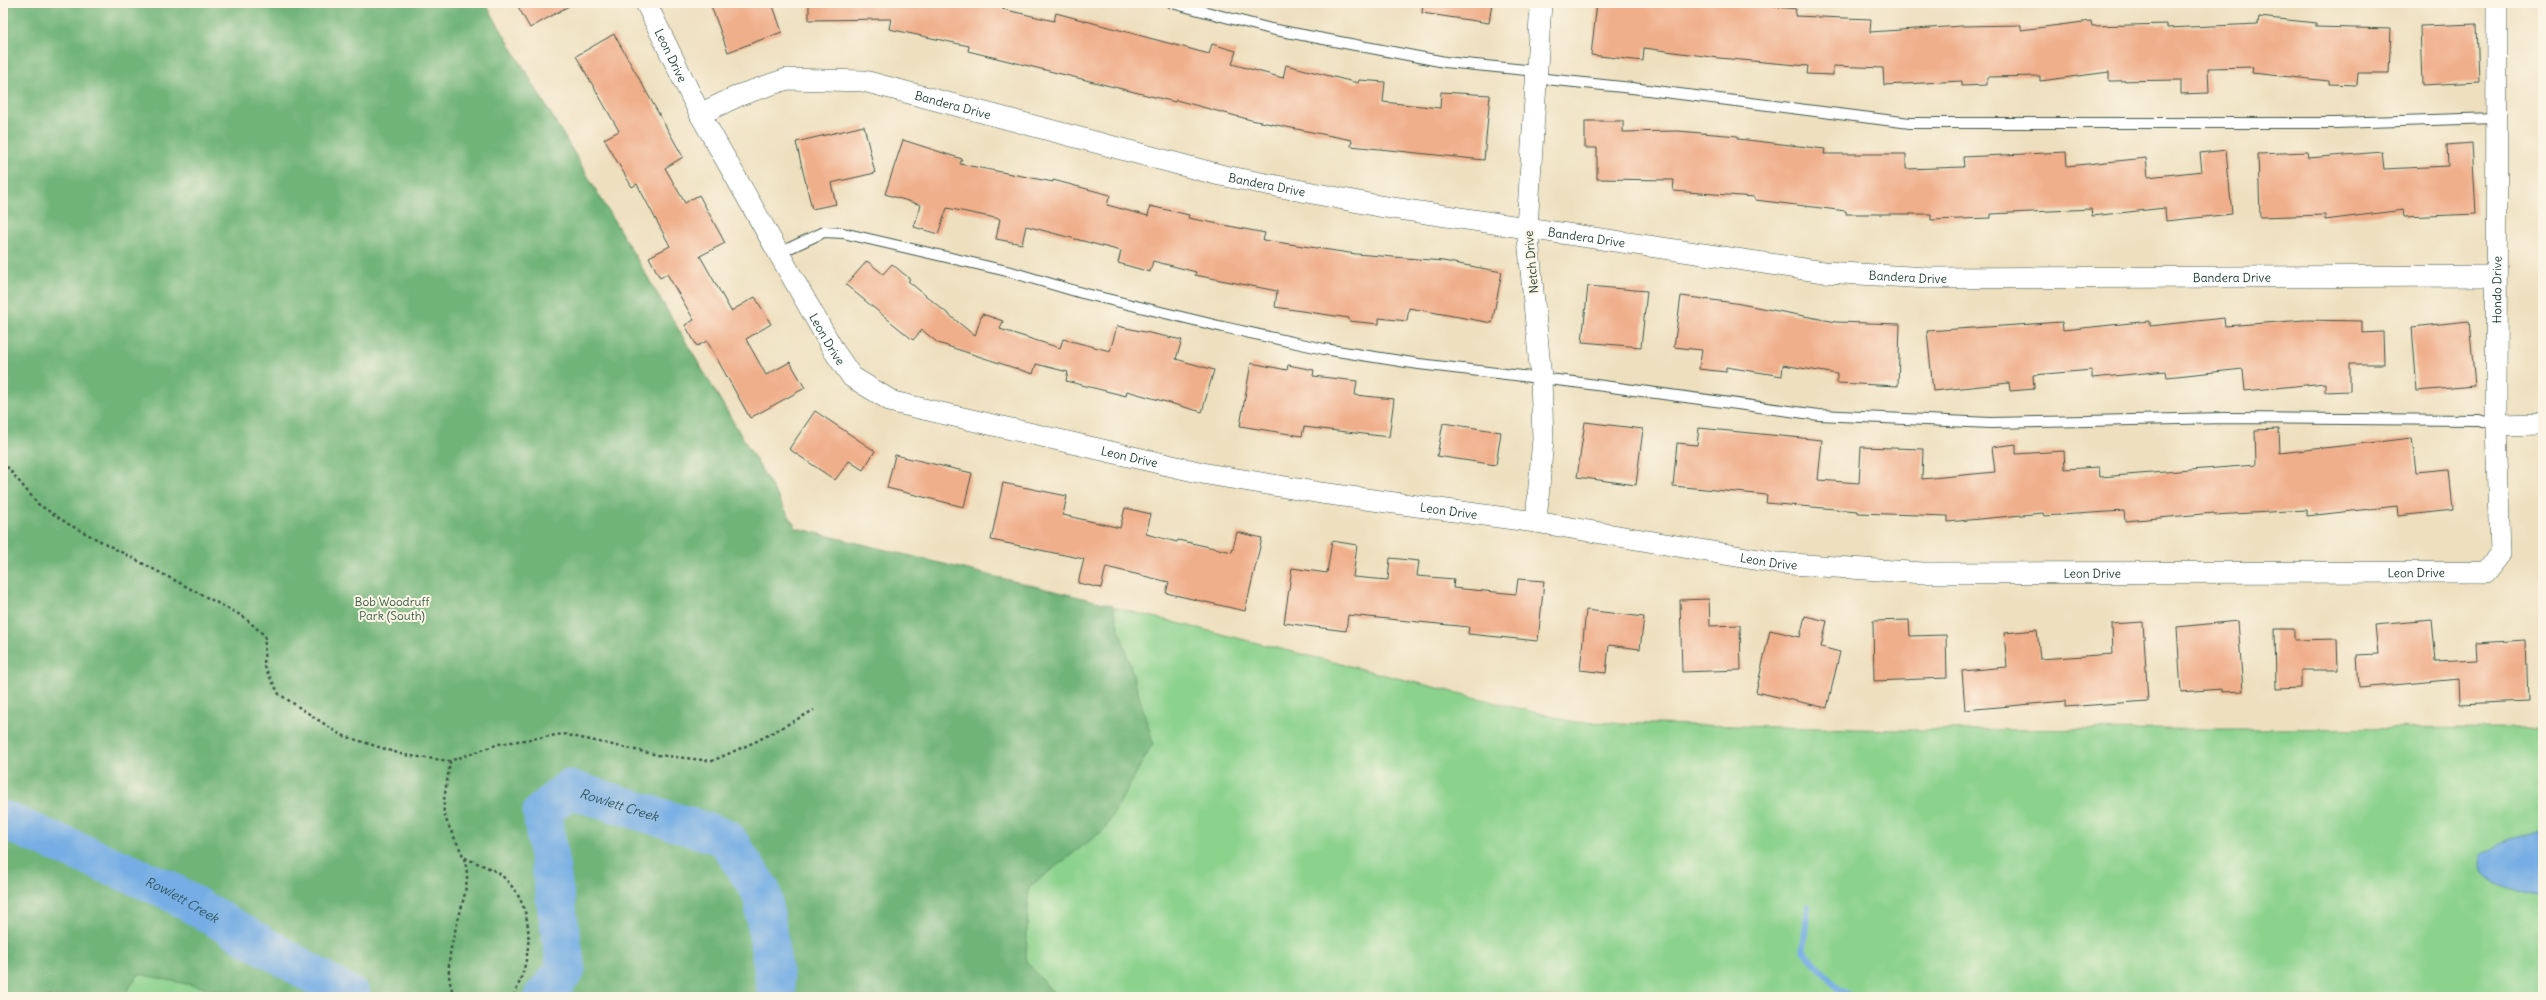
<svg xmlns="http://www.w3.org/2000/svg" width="2546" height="1000" font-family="Delius,sans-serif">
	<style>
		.green { fill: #8bd28d; stroke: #558860 }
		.forest { fill: #70b478; stroke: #487856 }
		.water { fill: #74ade4; stroke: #4a758c }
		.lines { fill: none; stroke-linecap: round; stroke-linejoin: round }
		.stream { stroke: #74ade4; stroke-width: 6 }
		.river { stroke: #74ade4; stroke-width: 39 }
		.building { fill: #f0af8b }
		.lane-casing { stroke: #3e5549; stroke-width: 12 }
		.street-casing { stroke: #3e5549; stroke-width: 22 }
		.path { stroke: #3e5549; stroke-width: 2.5; stroke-dasharray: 3 3; stroke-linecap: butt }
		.lane { stroke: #fff; stroke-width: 10 }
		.street { stroke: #fff; stroke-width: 21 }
		.labels { text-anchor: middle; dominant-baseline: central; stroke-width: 4; stroke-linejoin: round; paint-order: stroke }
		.street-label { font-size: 12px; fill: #1f3d34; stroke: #fcf5e5 }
		.park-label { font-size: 12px; fill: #355b46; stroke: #fcf5e5 }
		.water-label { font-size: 13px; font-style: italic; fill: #345960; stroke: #fcf5e5 }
	</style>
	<rect width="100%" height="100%" fill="#fcf5e5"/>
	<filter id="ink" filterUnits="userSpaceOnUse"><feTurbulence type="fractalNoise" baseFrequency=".025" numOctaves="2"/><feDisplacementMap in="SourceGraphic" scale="8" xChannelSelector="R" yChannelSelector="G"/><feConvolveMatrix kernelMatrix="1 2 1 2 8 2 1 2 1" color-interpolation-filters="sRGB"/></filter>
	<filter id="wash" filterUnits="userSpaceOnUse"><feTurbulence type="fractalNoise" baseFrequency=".012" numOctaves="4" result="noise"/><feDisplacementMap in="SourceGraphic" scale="16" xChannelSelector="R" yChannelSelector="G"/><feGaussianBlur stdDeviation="0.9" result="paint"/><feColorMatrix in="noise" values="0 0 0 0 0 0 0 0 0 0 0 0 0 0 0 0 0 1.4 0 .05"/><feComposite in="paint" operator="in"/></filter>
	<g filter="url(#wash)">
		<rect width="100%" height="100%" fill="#eee0bf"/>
		<!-- green -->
		<path class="green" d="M 3,3 L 485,3 L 796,528 L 1574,722 L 1897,730 L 2543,728 L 2543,997 L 3,997 Z"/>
		<!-- forest -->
		<path class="forest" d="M 3,3 L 485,3 L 796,528 L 1112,605 L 1153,743 L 1105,829 L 1029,887 L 1026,961 L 1057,997 L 229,997 L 225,992 L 139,974 L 123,997 L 3,997 Z"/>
		<!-- water -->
		<path class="water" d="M 2538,832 L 2543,833 L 2543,897 C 2526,894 2488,885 2481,868 C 2479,864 2481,859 2481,855 L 2507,840 Z"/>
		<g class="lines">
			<!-- stream -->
			<path class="stream" d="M 1808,906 L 1803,950 L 1839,989 L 1853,997"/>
			<!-- river -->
			<g class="river">
				<path id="s1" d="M 3,820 L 166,889 L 352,997"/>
				<path id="s2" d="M 543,997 L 566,969 L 542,812 L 569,789 L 726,838 L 762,893 L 777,997"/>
			</g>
		</g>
		<g id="blocks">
			<!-- building -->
			<path class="building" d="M 516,3 L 574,3 L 530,28 Z
				M 710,3 L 772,3 L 782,32 L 728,52 Z
				M 809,3 L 1004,3 L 1002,9 L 1054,21 L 1056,13 L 1209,54 L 1212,44 L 1236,51 L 1232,64 L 1283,78 L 1286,65 L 1358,83 L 1359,80 L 1385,82 L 1383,102 L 1440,108 L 1441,92 L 1490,95 L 1484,160 L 1351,146 L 1352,140 L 1251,120 L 1176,100 L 1175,102 L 968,51 L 969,46 L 889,29 L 891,19 L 809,20 Z
				M 1423,3 L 1492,3 L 1489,23 L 1422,13 Z
				M 1597,3 L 1722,3 L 1738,5 L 1739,3 L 1796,9 L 1795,16 L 1871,19 L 1870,32 L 1961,26 L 2021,25 L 2021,30 L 2091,21 L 2092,26 L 2167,24 L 2167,28 L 2258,24 L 2259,17 L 2316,23 L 2316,27 L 2391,29 L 2389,73 L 2358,73 L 2357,85 L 2329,84 L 2329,81 L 2252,73 L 2253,67 L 2208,68 L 2209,93 L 2181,94 L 2181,80 L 2109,81 L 2109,72 L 2040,81 L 2040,76 L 1987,77 L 1987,85 L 1962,86 L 1962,81 L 1884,85 L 1883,68 L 1833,66 L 1833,75 L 1807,74 L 1808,66 L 1719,58 L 1644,48 L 1643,61 L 1591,55 Z
				M 2477,24 L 2479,82 L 2422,85 L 2420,26 Z
				M 614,34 L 683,157 L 665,168 L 685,203 L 699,195 L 725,243 L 700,256 L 731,311 L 755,297 L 771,324 L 746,339 L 766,375 L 790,362 L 805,388 L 750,418 L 707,341 L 697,346 L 685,325 L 694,320 L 667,274 L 660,278 L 649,257 L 670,246 L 637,184 L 632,187 L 604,139 L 619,131 L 576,56 Z
				M 1585,121 L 1623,121 L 1623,132 L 1678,131 L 1738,136 L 1738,139 L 1825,149 L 1824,154 L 1906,154 L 1906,169 L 1964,167 L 1963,157 L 2066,152 L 2067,166 L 2146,158 L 2148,177 L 2202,171 L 2200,153 L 2226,150 L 2232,214 L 2166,221 L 2165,208 L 2092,216 L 2091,209 L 1991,214 L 1991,218 L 1931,220 L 1931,214 L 1846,214 L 1846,211 L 1755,200 L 1755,197 L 1673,191 L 1674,180 L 1597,179 L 1597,148 L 1585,148 Z
				M 864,126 L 875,173 L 831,183 L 836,204 L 812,209 L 796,142 Z
				M 903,140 L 962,159 L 960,164 L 1053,182 L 1053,180 L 1110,195 L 1107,205 L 1148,216 L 1150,206 L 1189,215 L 1188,218 L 1265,233 L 1263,240 L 1356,254 L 1443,261 L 1502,272 L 1492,323 L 1409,308 L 1407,321 L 1379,318 L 1379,324 L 1349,321 L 1349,318 L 1275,307 L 1277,291 L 1195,275 L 1196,272 L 1153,261 L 1150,272 L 1118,263 L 1121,251 L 1026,226 L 1022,244 L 996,239 L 1000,219 L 947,208 L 938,234 L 914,227 L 921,205 L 885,194 Z
				M 2472,143 L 2476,214 L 2404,217 L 2403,210 L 2325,220 L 2325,215 L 2260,217 L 2258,154 L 2307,152 L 2308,158 L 2382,152 L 2384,169 L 2448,166 L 2447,145 Z
				M 867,261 L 883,274 L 892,264 L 910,279 L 908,281 L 975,336 L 982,314 L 1003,321 L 1000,329 L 1060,348 L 1063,339 L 1110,351 L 1117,326 L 1182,340 L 1176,359 L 1214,370 L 1202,412 L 1127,391 L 1126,396 L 1066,381 L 1068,372 L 1036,364 L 1033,374 L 938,343 L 922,330 L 913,340 L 846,285 Z
				M 1588,286 L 1647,291 L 1641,347 L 1582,342 Z
				M 1681,296 L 1735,303 L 1836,322 L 1900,324 L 1898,386 L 1837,383 L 1837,374 L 1783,365 L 1782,376 L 1726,367 L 1726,372 L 1699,369 L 1702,350 L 1674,347 Z
				M 2224,318 L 2225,326 L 2305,320 L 2362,321 L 2362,333 L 2383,332 L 2384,364 L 2350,364 L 2350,391 L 2325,392 L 2325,383 L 2245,391 L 2243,369 L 2167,377 L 2166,371 L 2092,378 L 2092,370 L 2033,375 L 2034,389 L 2010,391 L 2009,383 L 1933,391 L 1927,331 L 2062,322 L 2063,330 L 2150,321 L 2150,326 Z
				M 2469,321 L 2475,386 L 2417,391 L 2412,327 Z
				M 1251,363 L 1287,370 L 1288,365 L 1314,370 L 1313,376 L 1357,381 L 1355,395 L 1394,399 L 1389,437 L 1304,427 L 1302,436 L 1240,426 Z
				M 815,411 L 875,451 L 863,470 L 849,461 L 835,480 L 789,449 Z
				M 1585,422 L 1643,429 L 1636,485 L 1577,477 Z
				M 1443,423 L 1501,432 L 1496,465 L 1437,456 Z
				M 1699,428 L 1822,440 L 1818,480 L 1859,483 L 1861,447 L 1923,449 L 1922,479 L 1995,472 L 1992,447 L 2016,444 L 2016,454 L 2064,451 L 2065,469 L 2099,467 L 2100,477 L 2256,465 L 2255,430 L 2279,429 L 2280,453 L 2412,438 L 2416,472 L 2449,469 L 2453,510 L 2398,516 L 2397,506 L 2307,516 L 2307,510 L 2214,515 L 2214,513 L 2125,521 L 2124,511 L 2044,516 L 2043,513 L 1948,522 L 1948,516 L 1858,513 L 1858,511 L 1766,503 L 1767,495 L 1673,486 L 1677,443 L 1697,445 Z
				M 895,455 L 972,473 L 964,507 L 887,488 Z
				M 1003,483 L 1067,496 L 1063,515 L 1120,528 L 1125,508 L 1151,514 L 1146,534 L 1177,542 L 1178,540 L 1232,552 L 1237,532 L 1262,538 L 1245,611 L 1166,593 L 1169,582 L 1106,567 L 1101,588 L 1078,583 L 1084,559 L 991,540 Z
				M 1332,541 L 1357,545 L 1353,577 L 1388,580 L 1390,558 L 1419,561 L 1417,576 L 1454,579 L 1453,588 L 1516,594 L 1518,579 L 1544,581 L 1538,641 L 1468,634 L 1469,627 L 1348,615 L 1346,631 L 1284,623 L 1292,568 L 1327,573 Z
				M 1709,599 L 1710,626 L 1740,625 L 1741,670 L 1682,672 L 1680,600 Z
				M 1586,610 L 1644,617 L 1640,649 L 1609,645 L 1606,673 L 1580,670 Z
				M 1805,616 L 1827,621 L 1821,647 L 1840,652 L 1827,708 L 1756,692 L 1770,630 L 1800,637 Z
				M 1909,620 L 1910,636 L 1946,635 L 1947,678 L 1874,681 L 1873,621 Z
				M 2432,620 L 2436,662 L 2477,660 L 2476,643 L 2526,640 L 2528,701 L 2460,704 L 2459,679 L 2359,688 L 2357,655 L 2378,654 L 2375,625 Z
				M 2238,621 L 2243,691 L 2222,692 L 2222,689 L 2181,692 L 2177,627 Z
				M 2143,622 L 2148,701 L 2065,707 L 2065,701 L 1965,710 L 1962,671 L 2007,667 L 2004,633 L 2037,630 L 2040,659 L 2113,654 L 2112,624 Z
				M 2275,629 L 2294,629 L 2294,640 L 2337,639 L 2338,670 L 2301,670 L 2301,688 L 2276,689 Z"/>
		</g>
	</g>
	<g filter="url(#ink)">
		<use href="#blocks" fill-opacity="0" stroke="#3e5549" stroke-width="1"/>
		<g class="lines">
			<defs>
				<path id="lane" d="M 1172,3 L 1271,29 L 1445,62 L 1536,71
					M 1536,78 L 1632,88 L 1910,123 L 2335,123 L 2496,118
					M 779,253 L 824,232 L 843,233 L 1011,272 L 1082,293 L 1223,327 L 1324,349 L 1419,364 L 1574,382 L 1819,415 L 1990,423 L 2226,418 L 2479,420 L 2496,425"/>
				<g id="street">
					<path id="s3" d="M 646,3 L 700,114 L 834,351 L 852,377 L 893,402 L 1207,474 L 1321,493 L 1536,522 L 1777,563 L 1923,573 L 2486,572 L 2500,554 L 2496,425 L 2497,3"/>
					<path id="s4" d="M 700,114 L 740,95 L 787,79 L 864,81 L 1220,175 L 1379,206 L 1824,272 L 1928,278 L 2495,276"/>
					<path d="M 2496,425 L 2543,424"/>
					<path d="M 1536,522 L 1543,439 L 1541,378 L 1527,227 L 1541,3"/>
				</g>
			</defs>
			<!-- lane casing -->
			<use href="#lane" class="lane-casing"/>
			<!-- street casing -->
			<use href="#street" class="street-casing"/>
			<!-- path -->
			<path class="path" d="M 3,462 L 38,504 L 70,525 L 244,617 L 265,636 L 264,666 L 279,694 L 341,735 L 404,755 L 450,761 L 499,744 L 563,734 L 658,755 L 712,761 L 757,741 L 814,710
				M 450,761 C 449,774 442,801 444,813 C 450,836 468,854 467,878 C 464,917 437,961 455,997
				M 465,858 C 476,863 492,868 501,875 C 538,907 533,957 513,997"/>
			<!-- lane -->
			<use href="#lane" class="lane"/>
			<!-- street -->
			<use href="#street" class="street"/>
		</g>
	</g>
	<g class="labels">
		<!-- street labels -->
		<g class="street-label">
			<text stroke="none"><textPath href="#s3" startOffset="58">Leon Drive</textPath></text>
			<text stroke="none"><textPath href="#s4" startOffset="263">Bandera Drive</textPath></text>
			<text stroke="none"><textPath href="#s4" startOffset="587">Bandera Drive</textPath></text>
			<text stroke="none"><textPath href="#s4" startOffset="911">Bandera Drive</textPath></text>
			<text transform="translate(1531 262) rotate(-95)">Netch Drive</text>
			<text stroke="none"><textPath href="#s4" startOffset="1235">Bandera Drive</textPath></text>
			<text stroke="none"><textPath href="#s4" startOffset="1559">Bandera Drive</textPath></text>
			<text stroke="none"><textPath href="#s3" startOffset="2371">Hondo Drive</textPath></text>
			<text stroke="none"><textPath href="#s3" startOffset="382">Leon Drive</textPath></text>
			<text stroke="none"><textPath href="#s3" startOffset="718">Leon Drive</textPath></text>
			<text stroke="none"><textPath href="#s3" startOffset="1042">Leon Drive</textPath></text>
			<text stroke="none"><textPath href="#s3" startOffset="1366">Leon Drive</textPath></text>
			<text stroke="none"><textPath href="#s3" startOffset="2014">Leon Drive</textPath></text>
			<text stroke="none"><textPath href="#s3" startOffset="1690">Leon Drive</textPath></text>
		</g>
		<!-- park labels -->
		<g class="park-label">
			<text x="392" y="601">Bob Woodruff<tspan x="392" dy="14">Park (South)</tspan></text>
		</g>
		<!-- water labels -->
		<g class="water-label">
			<text stroke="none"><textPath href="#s2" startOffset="283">Rowlett Creek</textPath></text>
			<text stroke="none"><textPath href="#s1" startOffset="196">Rowlett Creek</textPath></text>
		</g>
	</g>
	<!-- margin -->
	<rect width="2546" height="1000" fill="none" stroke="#fcf5e5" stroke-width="16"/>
</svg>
